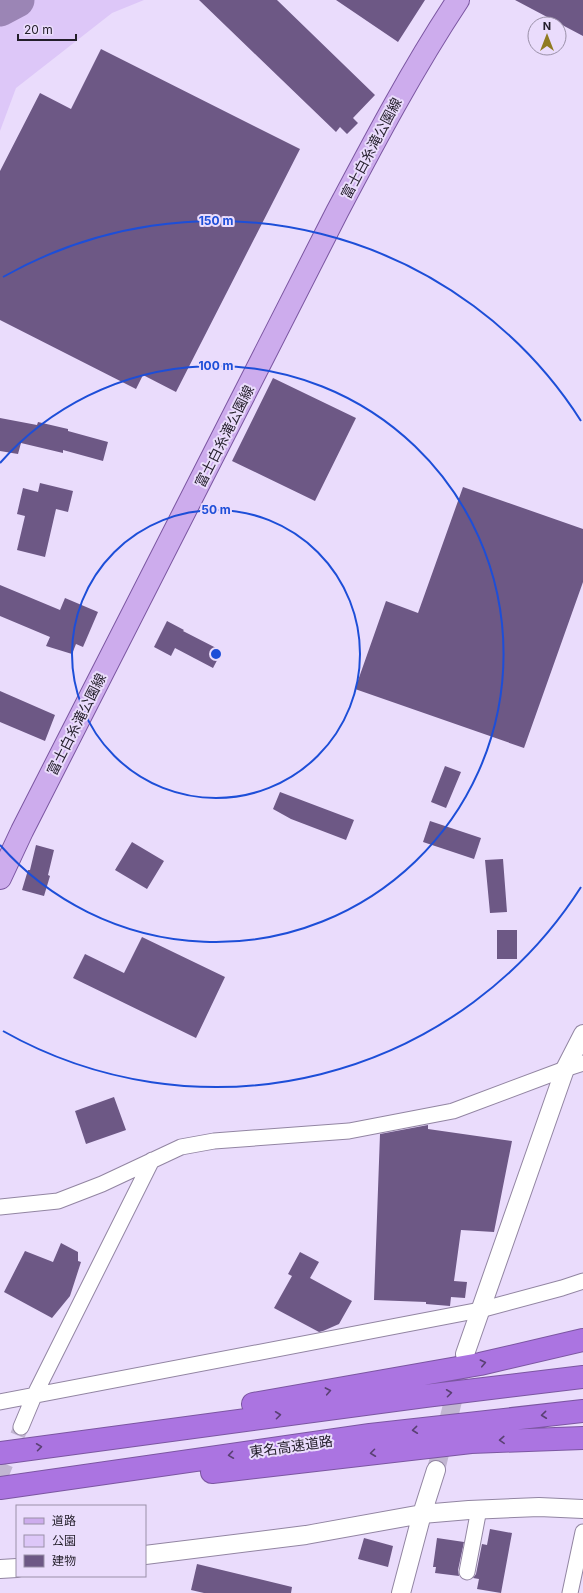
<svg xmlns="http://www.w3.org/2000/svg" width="583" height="1593" font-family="Inter,'Noto Sans JP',sans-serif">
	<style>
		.green { fill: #ddc7f8 }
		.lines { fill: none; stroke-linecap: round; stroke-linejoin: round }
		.river { stroke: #9b85b5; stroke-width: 35 }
		.building { fill: #6d5885 }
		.minor-tunnel { stroke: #c2b6d2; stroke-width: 15; stroke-dasharray: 15 8; stroke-linecap: butt }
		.tertiary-tunnel { stroke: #c2b6d2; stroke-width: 18; stroke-dasharray: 18 9; stroke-linecap: butt }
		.minor-casing { stroke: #9285a2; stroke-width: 17 }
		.tertiary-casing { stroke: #9285a2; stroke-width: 20 }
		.primary-casing { stroke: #7b56a1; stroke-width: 24 }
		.motorway-casing { stroke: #7b56a1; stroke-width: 24 }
		.minor { stroke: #fff; stroke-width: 15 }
		.tertiary { stroke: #fff; stroke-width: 18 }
		.primary { stroke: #cdaced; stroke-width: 22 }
		.motorway { stroke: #ab74e1; stroke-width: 22 }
		.oneway { stroke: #594073 }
		.ring { fill: none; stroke: #1d4ed8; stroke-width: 2 }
		.labels { text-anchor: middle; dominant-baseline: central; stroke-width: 4; stroke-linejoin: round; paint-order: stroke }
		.street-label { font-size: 14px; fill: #231e2a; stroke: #eadcfc }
		.centre { fill: #1d4ed8; stroke: #eadcfc; stroke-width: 2 }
		.ring-label { font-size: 12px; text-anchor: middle; font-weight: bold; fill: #1d4ed8; stroke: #eadcfc; stroke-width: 4; stroke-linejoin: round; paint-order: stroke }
	</style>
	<rect width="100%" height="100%" fill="#eadcfc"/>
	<!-- green -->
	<path class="green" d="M 0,0 L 144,0 L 112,13 L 16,88 L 0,131 Z"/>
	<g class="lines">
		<!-- river -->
		<path class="river" d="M 0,9 L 17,0"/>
	</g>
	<!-- building -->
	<path class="building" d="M 199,0 L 277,0 L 375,95 L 353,118 L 358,123 L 347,134 L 340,127 L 336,132 Z
		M 336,0 L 425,0 L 398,42 Z
		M 515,0 L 583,0 L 583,36 Z
		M 101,49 L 300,149 L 176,392 L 143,375 L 136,389 L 0,320 L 0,171 L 40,93 L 71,109 Z
		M 273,378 L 356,418 L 315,501 L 232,461 Z
		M 0,418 L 37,425 L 38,422 L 68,429 L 68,431 L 108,442 L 103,461 L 63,450 L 63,453 L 21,443 L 18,454 L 0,451 Z
		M 40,483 L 73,491 L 68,512 L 56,509 L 45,557 L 17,550 L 25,516 L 17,514 L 23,488 L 38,492 Z
		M 463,487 L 583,529 L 583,582 L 524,748 L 355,689 L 386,601 L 418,613 Z
		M 0,585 L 60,610 L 65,598 L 98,612 L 83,647 L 76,644 L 72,654 L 46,646 L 50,637 L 0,616 Z
		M 167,621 L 184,630 L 183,631 L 222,651 L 213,668 L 175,648 L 171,656 L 154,647 Z
		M 0,691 L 55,715 L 45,741 L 0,722 Z
		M 445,766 L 461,772 L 446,808 L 431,802 Z
		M 280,792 L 354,820 L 346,840 L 291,819 L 273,809 Z
		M 430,821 L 481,838 L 474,859 L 423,842 Z
		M 132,842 L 164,861 L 147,889 L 115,870 Z
		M 36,845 L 54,850 L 48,875 L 50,876 L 44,896 L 22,890 L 28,870 L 30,870 Z
		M 503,859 L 507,912 L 490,913 L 485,860 Z
		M 497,930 L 517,930 L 517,959 L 497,959 Z
		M 142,937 L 225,977 L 196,1038 L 73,978 L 85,954 L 124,973 Z
		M 114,1097 L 126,1130 L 86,1144 L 75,1111 Z
		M 428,1125 L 428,1129 L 512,1141 L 494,1232 L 461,1230 L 454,1281 L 467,1282 L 465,1298 L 451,1297 L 450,1306 L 426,1304 L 426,1302 L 374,1300 L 380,1134 Z
		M 61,1243 L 78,1252 L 78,1261 L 81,1262 L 70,1296 L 52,1318 L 4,1292 L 25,1251 L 53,1262 Z
		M 300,1252 L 319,1262 L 310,1278 L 352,1301 L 339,1324 L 323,1331 L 319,1332 L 274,1308 L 292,1276 L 288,1274 Z
		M 490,1529 L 512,1533 L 501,1593 L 477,1589 L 479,1579 L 473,1578 L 476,1574 L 482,1544 L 487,1545 Z
		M 364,1538 L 393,1546 L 388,1567 L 358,1559 Z
		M 437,1538 L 464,1542 L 458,1570 L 459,1576 L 435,1573 L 436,1567 L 433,1567 Z
		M 197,1564 L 292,1587 L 291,1593 L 204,1593 L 191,1590 Z"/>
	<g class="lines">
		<!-- minor-tunnel -->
		<path class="minor-tunnel" d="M 0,1478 L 21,1427"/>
		<!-- tertiary-tunnel -->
		<path class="tertiary-tunnel" d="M 436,1470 L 464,1356"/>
		<defs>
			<path id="minor" d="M 0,1207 L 58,1201 L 102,1184 L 181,1147 L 214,1141 L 349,1131 L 453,1111 L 565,1069 L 583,1063
				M 0,1402 L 480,1310 L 562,1288 L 583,1281
				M 21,1427 L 34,1396 L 152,1160
				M 467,1572 L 479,1509
				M 570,1593 L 583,1532"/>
			<path id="tertiary" d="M 465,1354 L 565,1069 L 583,1034
				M 145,1555 L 306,1535 L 422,1514 L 469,1510 L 539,1507 L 583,1509
				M 0,1569 L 17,1568
				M 401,1593 L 422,1514 L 436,1470"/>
			<path id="primary" d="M 0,878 L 22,831 L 337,212 C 375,140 413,68 458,0"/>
			<path id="motorway" d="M 253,1404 L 480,1364 L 583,1340
				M 0,1453 L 425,1396 L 583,1377
				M 212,1472 L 471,1442 L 583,1438
				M 0,1488 L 370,1435 L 583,1411"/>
		</defs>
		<!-- minor casing -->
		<use href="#minor" class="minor-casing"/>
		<!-- tertiary casing -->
		<use href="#tertiary" class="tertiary-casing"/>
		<!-- primary casing -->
		<use href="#primary" class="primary-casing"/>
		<!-- motorway casing -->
		<use href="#motorway" class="motorway-casing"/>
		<!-- minor -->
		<use href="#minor" class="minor"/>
		<!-- tertiary -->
		<use href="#tertiary" class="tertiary"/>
		<!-- primary -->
		<use href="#primary" class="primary"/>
		<!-- motorway -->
		<use href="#motorway" class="motorway"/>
	</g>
	<!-- one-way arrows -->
	<defs><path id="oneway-chevron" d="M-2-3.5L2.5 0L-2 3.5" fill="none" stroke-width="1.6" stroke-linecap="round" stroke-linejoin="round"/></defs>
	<g class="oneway">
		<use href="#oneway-chevron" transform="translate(483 1363) rotate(-12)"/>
		<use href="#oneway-chevron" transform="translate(328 1391) rotate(-11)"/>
		<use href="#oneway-chevron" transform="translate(449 1393) rotate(-7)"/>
		<use href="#oneway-chevron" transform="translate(278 1415) rotate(-7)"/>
		<use href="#oneway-chevron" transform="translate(544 1415) rotate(174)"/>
		<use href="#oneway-chevron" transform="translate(415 1430) rotate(174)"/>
		<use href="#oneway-chevron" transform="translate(502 1440) rotate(177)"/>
		<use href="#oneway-chevron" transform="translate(39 1447) rotate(-8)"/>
		<use href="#oneway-chevron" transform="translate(373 1453) rotate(173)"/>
		<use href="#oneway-chevron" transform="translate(231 1455) rotate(172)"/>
	</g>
	<!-- distance rings -->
	<g class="ring">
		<circle cx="216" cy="654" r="144"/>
		<path d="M0 463A288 288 0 1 1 0 845"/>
		<path d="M581 887A433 433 0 0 1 3 1031M3 277A433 433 0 0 1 581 421"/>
	</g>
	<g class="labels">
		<!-- street labels -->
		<g class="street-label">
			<text transform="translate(371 148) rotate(-62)">富士白糸滝公園線</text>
			<text transform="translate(224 436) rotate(-63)">富士白糸滝公園線</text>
			<text transform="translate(76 724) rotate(-63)">富士白糸滝公園線</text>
			<text transform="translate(291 1446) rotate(-8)">東名高速道路</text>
		</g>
	</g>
	<circle cx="216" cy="654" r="6" class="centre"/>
	<g class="ring-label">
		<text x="216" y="225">150 m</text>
		<text x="216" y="370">100 m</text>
		<text x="216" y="514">50 m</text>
	</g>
	<!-- legend -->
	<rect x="16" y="1505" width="130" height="72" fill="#eadcfc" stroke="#9a90a8"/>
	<rect x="24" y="1518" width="20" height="6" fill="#cdaced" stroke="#9a90a8"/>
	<text x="52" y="1525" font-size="12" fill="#231e2a">道路</text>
	<rect x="24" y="1535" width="20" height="12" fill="#ddc7f8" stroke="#9a90a8"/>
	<text x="52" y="1545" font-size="12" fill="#231e2a">公園</text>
	<rect x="24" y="1555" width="20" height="12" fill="#6d5885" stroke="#9a90a8"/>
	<text x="52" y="1565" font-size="12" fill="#231e2a">建物</text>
	<!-- north arrow -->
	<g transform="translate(547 36)"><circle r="19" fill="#eadcfc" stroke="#9a90a8"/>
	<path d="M0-3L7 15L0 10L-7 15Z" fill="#907b21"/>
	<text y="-6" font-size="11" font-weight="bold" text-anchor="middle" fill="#231e2a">N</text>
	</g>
	<!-- scale -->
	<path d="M18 34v6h58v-6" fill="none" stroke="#231e2a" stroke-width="2"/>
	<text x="24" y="34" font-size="12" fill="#231e2a" stroke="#eadcfc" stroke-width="3" paint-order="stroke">20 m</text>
</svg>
